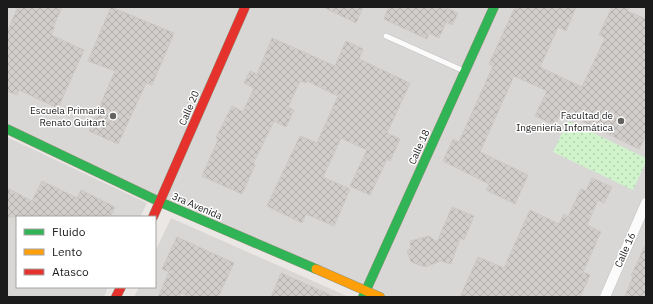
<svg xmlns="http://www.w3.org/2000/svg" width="653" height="304" font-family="'IBM Plex Sans',sans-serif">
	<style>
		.residential { fill: #d9d7d5 }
		.park { fill: url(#park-dots) }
		.parking { fill: #d8d7d5 }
		.building { fill: url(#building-cross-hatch); stroke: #cdc8c5 }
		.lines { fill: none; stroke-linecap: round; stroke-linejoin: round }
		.lane-casing { stroke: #c2c1c0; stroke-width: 6 }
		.street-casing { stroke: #c2c1c0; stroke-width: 11 }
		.fast-casing { stroke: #95937c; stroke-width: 10 }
		.slow-casing { stroke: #95937c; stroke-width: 10 }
		.jam-casing { stroke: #95937c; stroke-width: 10 }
		.lane { stroke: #fcfbfb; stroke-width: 5 }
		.street { stroke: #fcfbfb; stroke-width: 10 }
		.fast { stroke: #30b455; stroke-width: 9 }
		.slow { stroke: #ff9f0a; stroke-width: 9 }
		.jam { stroke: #e5322d; stroke-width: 9 }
		.poi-dot { fill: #636261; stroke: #fff; stroke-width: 1.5 }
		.labels { text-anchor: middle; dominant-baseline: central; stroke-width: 3; stroke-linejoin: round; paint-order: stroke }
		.street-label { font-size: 10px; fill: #1b1b1b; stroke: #fff }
		.poi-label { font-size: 10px; fill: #1b1b1b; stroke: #fff; text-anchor: end }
	</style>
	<defs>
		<pattern id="park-dots" width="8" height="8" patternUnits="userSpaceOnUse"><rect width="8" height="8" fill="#d0f3cc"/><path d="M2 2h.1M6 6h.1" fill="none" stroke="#b2d0af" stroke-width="1.8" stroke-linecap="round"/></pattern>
		<pattern id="building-cross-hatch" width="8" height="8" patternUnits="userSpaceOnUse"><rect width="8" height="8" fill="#d1cdca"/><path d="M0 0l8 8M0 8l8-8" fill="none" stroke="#b3afad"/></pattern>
	</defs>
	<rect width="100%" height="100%" fill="#eae7e4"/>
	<!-- residential -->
	<path class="residential" d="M 7,7 L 646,7 L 646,297 L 380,297 L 7,129 Z
		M 7,137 L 147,203 L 140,217 L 17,217 L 17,287 L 108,287 L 104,297 L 7,297 Z
		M 171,218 L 349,297 L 134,297 L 139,287 L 155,287 L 155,252 Z"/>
	<!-- park -->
	<path class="park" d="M 568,121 L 646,158 L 646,162 L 633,190 L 553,152 Z"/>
	<!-- parking -->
	<path class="parking" d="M 271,7 L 309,7 L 352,27 L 334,64 L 260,30 Z
		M 411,7 L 470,7 L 460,29 Z"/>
	<!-- building -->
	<path class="building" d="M 18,7 L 62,7 L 53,27 L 55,27 L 51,35 L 84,50 L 58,108 L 19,90 L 17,95 L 7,91 L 7,32 Z
		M 111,7 L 174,33 L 152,85 L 146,83 L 118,144 L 89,131 L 115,71 L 88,61 Z
		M 323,7 L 363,7 L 356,23 Z
		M 389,7 L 444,7 L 458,13 L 452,25 L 446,22 L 439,38 L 429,33 L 427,39 L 384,19 Z
		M 515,7 L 576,7 L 566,31 L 558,27 L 540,67 L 582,87 L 605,38 L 599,35 L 612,7 L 629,7 L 627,11 L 646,19 L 646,135 L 639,149 L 561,111 L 555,125 L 535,116 L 547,91 L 514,76 L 480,152 L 528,175 L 515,204 L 486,190 L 489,184 L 443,161 L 453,139 L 459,142 L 493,66 L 489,64 Z
		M 272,38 L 335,66 L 346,41 L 363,49 L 359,59 L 410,83 L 387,133 L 400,139 L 390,161 L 387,159 L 370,195 L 350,186 L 367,150 L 341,138 L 323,177 L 350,189 L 334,226 L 306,214 L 302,223 L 267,206 L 300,136 L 317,143 L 338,96 L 307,81 L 306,83 L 300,81 L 288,107 L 294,110 L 286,127 L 274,121 L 253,164 L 255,165 L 242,194 L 202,176 L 218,140 L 216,138 L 232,106 L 243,112 L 254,88 L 244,83 L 250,71 L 257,74 Z
		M 592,178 L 612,187 L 604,203 L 598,200 L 587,225 L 601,232 L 583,272 L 590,275 L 580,297 L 460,297 L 478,257 L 504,268 L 530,210 L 559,224 L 564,214 L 568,217 L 581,189 L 586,191 Z
		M 42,181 L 77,198 L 81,190 L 115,207 L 110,217 L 7,217 L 7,188 L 32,201 Z
		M 452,207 L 474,216 L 464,240 L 460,238 L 451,264 L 441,261 L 425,267 L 411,262 L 407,251 L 411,248 L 410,241 L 429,236 L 437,242 Z
		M 177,237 L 234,263 L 218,297 L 189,297 L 181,293 L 179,297 L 158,297 L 169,272 L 162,269 Z
		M 646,243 L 646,297 L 625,297 L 633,276 L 631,276 Z
		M 281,273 L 335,297 L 271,297 Z"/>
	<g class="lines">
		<defs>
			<path id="lane" d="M 386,36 L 464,71"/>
			<path id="street" d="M 605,297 L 646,203"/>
			<path id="fast" d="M 7,129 L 160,202 L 316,269
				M 363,297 L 494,7"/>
			<path id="slow" d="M 316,269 L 380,297"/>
			<path id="jam" d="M 153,217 L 245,7
				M 116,297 L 121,287"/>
		</defs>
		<!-- lane casing -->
		<use href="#lane" class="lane-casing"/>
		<!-- street casing -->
		<use href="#street" class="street-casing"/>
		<!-- fast casing -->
		<use href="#fast" class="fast-casing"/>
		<!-- slow casing -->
		<use href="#slow" class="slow-casing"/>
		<!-- jam casing -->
		<use href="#jam" class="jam-casing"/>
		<!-- lane -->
		<use href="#lane" class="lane"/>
		<!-- street -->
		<use href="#street" class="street"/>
		<!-- fast -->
		<use href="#fast" class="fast"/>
		<!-- slow -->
		<use href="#slow" class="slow"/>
		<!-- jam -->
		<use href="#jam" class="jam"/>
	</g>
	<!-- markers -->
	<g class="poi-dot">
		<circle cx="113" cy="116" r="4"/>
		<circle cx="621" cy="121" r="4"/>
	</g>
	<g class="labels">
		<!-- street labels -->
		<g class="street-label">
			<text transform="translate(189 108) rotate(-67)">Calle 20</text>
			<text transform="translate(419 147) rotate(-66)">Calle 18</text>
			<text transform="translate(197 206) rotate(23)">3ra Avenida</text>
			<text transform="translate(625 250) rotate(-66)">Calle 16</text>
		</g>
		<!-- poi labels -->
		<g class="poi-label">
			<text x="105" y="110">Escuela Primaria<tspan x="105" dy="12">Renato Guitart</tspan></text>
			<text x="613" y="115">Facultad de<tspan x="613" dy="12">Ingeniería Infomática</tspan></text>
		</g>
	</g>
	<!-- border -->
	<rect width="653" height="304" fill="none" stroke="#1b1b1b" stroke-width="16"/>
	<!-- legend -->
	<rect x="16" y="216" width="140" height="72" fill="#ffffff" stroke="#a4a4a4"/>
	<rect x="24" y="229" width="20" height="6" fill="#30b455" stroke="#a4a4a4"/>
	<text x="52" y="236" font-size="12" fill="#1b1b1b">Fluido</text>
	<rect x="24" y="249" width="20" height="6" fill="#ff9f0a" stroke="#a4a4a4"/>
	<text x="52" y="256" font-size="12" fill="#1b1b1b">Lento</text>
	<rect x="24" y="269" width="20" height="6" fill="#e5322d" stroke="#a4a4a4"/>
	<text x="52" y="276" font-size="12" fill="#1b1b1b">Atasco</text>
</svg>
